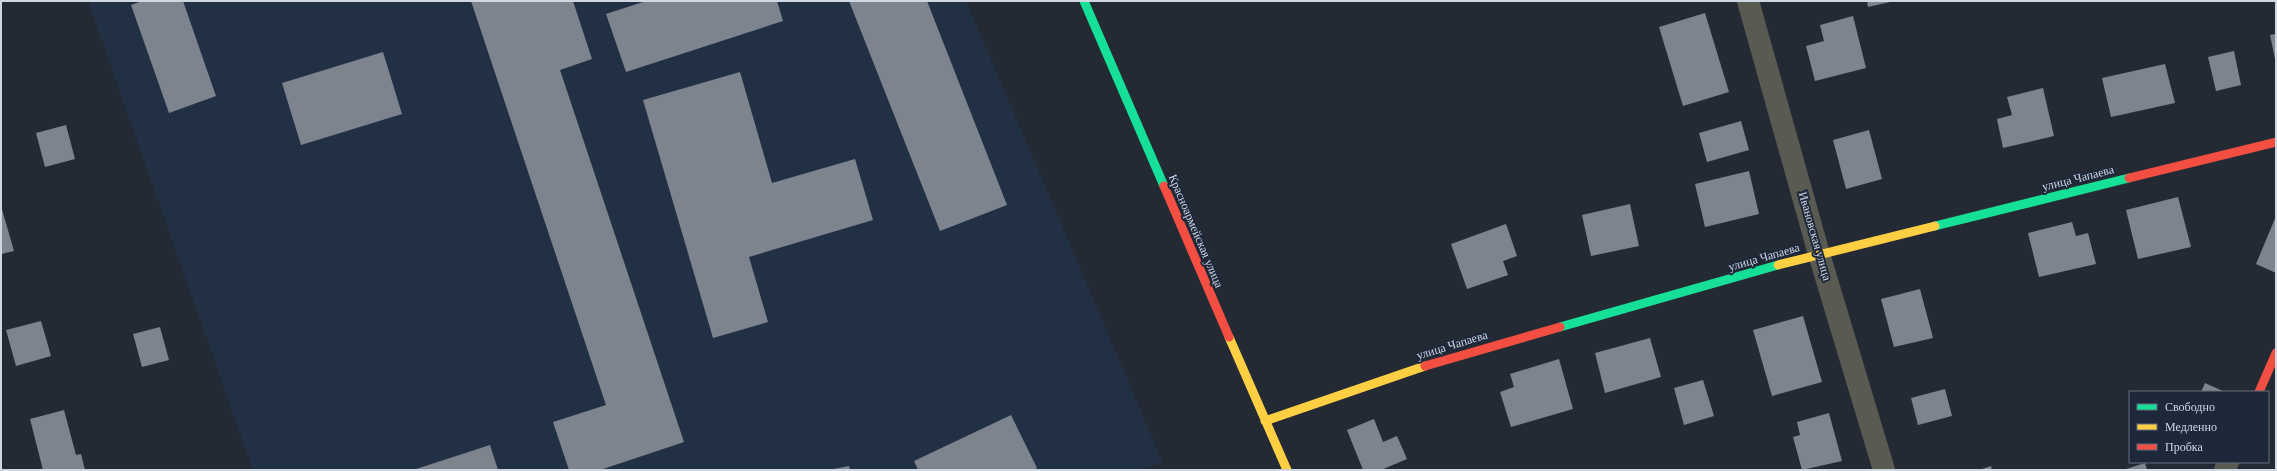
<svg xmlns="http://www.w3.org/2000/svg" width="2277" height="471" font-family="Georgia,serif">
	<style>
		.built { fill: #223045 }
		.building { fill: #7e848d }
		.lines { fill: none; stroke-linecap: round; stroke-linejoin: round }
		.street { stroke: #595a52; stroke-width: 22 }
		.fast { stroke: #16e098; stroke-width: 9 }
		.slow { stroke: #ffcf43; stroke-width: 9 }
		.jam { stroke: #f24e42; stroke-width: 9 }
		.labels { text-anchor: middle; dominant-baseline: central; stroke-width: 4; stroke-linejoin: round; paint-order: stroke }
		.street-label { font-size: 12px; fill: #cfd7e3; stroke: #1d293b }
	</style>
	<rect width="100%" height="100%" fill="#242a34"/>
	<!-- built -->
	<path class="built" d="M 88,1 L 966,1 L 1163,463 L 1138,470 L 253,470 Z"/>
	<!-- building -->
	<path class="building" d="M 142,1 L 183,1 L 216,96 L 169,113 L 131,5 Z
		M 471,1 L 573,1 L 592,59 L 560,70 L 684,442 L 600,470 L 569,470 L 553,422 L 606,405 Z
		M 646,1 L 777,1 L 783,21 L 626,72 L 606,14 Z
		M 849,1 L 927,1 L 1007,205 L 940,231 Z
		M 1867,1 L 1890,1 L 1890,2 L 1868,7 Z
		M 1705,13 L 1729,92 L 1683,106 L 1659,27 Z
		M 1853,16 L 1866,68 L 1815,81 L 1806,46 L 1824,41 L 1820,25 Z
		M 2276,34 L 2276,58 L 2275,59 L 2270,35 Z
		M 2234,51 L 2241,85 L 2216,91 L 2208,57 Z
		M 383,52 L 402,114 L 301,145 L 282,83 Z
		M 2165,64 L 2175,103 L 2111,117 L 2102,78 Z
		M 740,72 L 772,183 L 855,159 L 873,220 L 749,257 L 768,322 L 713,338 L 643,100 Z
		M 2043,88 L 2054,136 L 2003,148 L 1997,119 L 2012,115 L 2007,97 Z
		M 1741,121 L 1749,150 L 1707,162 L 1699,133 Z
		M 66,125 L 75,159 L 45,167 L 36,133 Z
		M 1869,130 L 1882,179 L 1846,189 L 1833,140 Z
		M 1749,171 L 1759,214 L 1705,227 L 1695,184 Z
		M 2178,197 L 2191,247 L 2138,259 L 2126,210 Z
		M 1630,204 L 1639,246 L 1591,256 L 1582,215 Z
		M 1,206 L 14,251 L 1,254 Z
		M 2276,216 L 2276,273 L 2256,264 Z
		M 2072,222 L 2076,236 L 2088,233 L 2096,264 L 2039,277 L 2028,233 Z
		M 1506,224 L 1517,256 L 1503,261 L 1508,275 L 1467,289 L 1451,244 Z
		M 1920,289 L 1933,338 L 1894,347 L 1881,299 Z
		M 1803,316 L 1822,382 L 1772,396 L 1753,330 Z
		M 41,321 L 51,356 L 16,366 L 6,330 Z
		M 160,327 L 169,360 L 142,367 L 133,334 Z
		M 1650,338 L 1661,377 L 1605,393 L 1595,353 Z
		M 1559,359 L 1573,409 L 1511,427 L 1500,392 L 1514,387 L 1510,374 Z
		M 1703,380 L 1714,416 L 1684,425 L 1674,388 Z
		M 2205,383 L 2225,392 L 2201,392 Z
		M 1945,389 L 1952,416 L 1918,425 L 1911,398 Z
		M 64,410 L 76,455 L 81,454 L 85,470 L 43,470 L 30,419 Z
		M 1829,413 L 1842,461 L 1802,470 L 1793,437 L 1800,435 L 1797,422 Z
		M 1011,415 L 1037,468 L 1033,470 L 918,470 L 914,461 Z
		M 1374,419 L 1383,442 L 1397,436 L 1407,459 L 1381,470 L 1363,470 L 1347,430 Z
		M 490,445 L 498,470 L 413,470 Z
		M 2145,463 L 2147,470 L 2123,470 Z
		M 849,466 L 850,470 L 834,470 L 834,469 Z
		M 1991,466 L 1992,470 L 1979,470 Z"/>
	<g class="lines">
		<!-- street -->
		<path class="street" d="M 1748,1 L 1819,254 L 1884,470
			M 2225,470 L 2228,462"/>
		<!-- fast -->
		<path class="fast" d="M 1084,1 L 1164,186
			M 1935,226 L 2129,178
			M 1560,327 L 1778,265"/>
		<!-- slow -->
		<path class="slow" d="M 1778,265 L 1935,226
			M 1229,337 L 1287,470
			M 1265,421 L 1425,366"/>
		<!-- jam -->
		<path class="jam" d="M 2129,178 L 2276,142
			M 1164,186 L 1229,337
			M 1425,366 L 1560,327
			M 2259,392 L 2276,353"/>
	</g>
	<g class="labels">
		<!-- street labels -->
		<g class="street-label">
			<text transform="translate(2078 178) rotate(-14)">улица Чапаева</text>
			<text transform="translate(1196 231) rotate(67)">Красноармейская улица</text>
			<text transform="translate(1815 236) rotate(74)">Ивановская улица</text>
			<text transform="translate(1764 257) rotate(-16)">улица Чапаева</text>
			<text transform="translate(1452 345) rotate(-17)">улица Чапаева</text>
		</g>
	</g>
	<!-- border -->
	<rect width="2277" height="471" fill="none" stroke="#cfd7e3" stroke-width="4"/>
	<!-- legend -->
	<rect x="2129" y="391" width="140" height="72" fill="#1d293b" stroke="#646f7e"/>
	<rect x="2137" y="404" width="20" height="6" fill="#16e098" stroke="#646f7e"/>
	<text x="2165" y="411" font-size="12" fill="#cfd7e3">Свободно</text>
	<rect x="2137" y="424" width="20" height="6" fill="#ffcf43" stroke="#646f7e"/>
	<text x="2165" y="431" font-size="12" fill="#cfd7e3">Медленно</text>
	<rect x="2137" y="444" width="20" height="6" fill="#f24e42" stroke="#646f7e"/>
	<text x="2165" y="451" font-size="12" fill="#cfd7e3">Пробка</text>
</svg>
